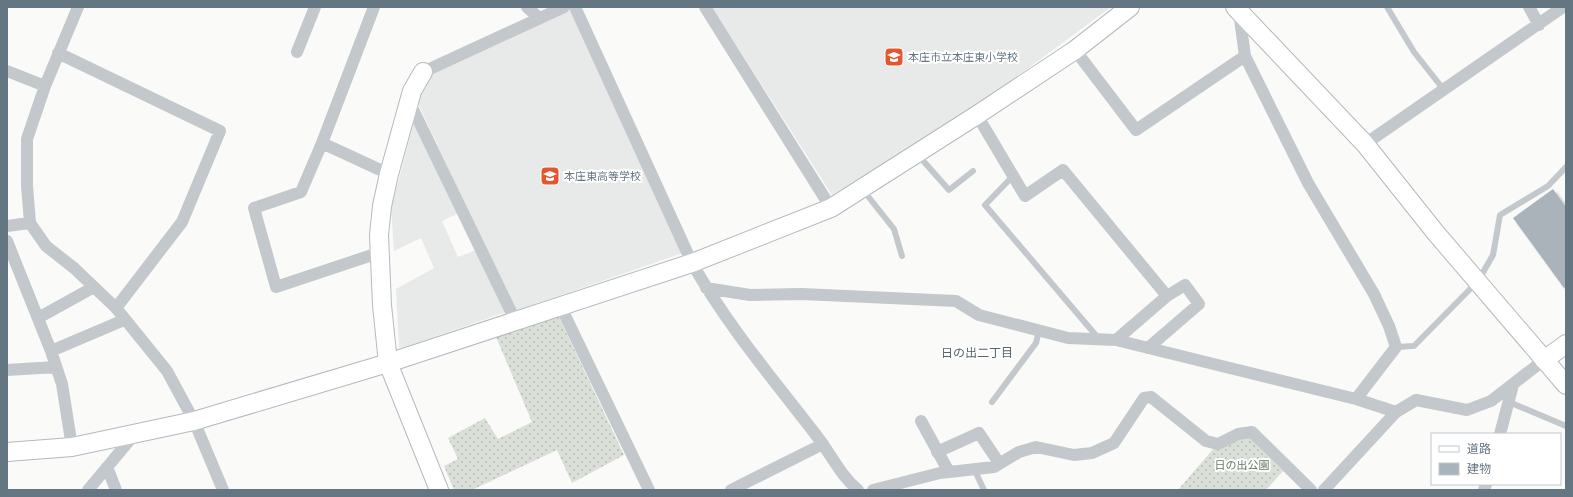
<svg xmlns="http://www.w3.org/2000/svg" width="1573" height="497" font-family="Montserrat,'Noto Sans JP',sans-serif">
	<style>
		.built { fill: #e8e9e9 }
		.grass { fill: url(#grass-dots) }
		.building { fill: #aab3b9; filter: url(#shadow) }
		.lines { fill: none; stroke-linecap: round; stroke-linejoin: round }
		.secondary-casing { stroke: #b3babf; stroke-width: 20 }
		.lane { stroke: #c3c8cc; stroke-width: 6 }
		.street { stroke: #c3c8cc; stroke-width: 12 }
		.secondary { stroke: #fff; stroke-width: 18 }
		.labels { text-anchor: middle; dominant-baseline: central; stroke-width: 4; stroke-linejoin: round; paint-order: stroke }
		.poi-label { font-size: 11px; fill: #657683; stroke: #fff; text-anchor: start }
		.park-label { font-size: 11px; fill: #687a64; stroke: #fff }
		.neighbourhood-label { font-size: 12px; fill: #57646e; stroke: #fff }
	</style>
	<defs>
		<pattern id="grass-dots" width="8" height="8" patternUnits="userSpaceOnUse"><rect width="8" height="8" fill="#dadfd7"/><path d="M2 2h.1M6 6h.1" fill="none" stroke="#b4b9b4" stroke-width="1.8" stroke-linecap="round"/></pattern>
		<filter id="shadow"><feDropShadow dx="3.5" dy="3.5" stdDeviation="1" flood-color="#0004"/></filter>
	</defs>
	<rect width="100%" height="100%" fill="#fafaf8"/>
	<!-- built -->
	<path class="built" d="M 712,7 L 1111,7 L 977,106 L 832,195 Z
		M 571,10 L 683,253 L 515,311 L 416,99 L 428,75 Z
		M 415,118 L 459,213 L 442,221 L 458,257 L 476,250 L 506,312 L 402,348 L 399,347 L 396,289 L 434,268 L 421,238 L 394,251 L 391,209 Z"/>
	<!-- grass -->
	<path class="grass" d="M 558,315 L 624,455 L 572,483 L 557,450 L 472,490 L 454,490 L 444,466 L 458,459 L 448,438 L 485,418 L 498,439 L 532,422 L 496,337 Z
		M 1249,437 L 1283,471 L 1266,490 L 1178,490 L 1214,448 L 1239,438 Z"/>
	<!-- building -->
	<path class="building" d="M 1553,189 L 1566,207 L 1566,286 L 1564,288 L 1513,218 Z"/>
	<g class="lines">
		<defs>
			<path id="secondary" d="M 1235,7 L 1365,144 L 1435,232 L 1566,385
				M 423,72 L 412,91 L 389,174 L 382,206 L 379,235 L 382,305 L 388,363 L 439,490
				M 1544,360 L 1566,344
				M 7,452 L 72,447 L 194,421 L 388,363 L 692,263 L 831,208 L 977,115 L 1075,50 L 1130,7"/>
		</defs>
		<!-- secondary casing -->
		<use href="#secondary" class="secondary-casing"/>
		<!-- lane -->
		<path class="lane" d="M 1387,7 L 1414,52 L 1444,90
			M 918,155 L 949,190 L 973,171
			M 1013,176 L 985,205 L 1099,339
			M 863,190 L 894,229 L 902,256
			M 1396,347 L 1414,346 L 1478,281 L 1493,255 L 1500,215 L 1548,186 L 1566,167
			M 992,402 L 1036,343 L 1039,330
			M 1509,402 L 1566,426
			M 974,469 L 984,490"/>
		<!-- street -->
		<path class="street" d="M 78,7 L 45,86 L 27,139 L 27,186 L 30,223 L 46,246 L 74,268 L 116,308 L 167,371 L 194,421 L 223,490
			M 374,7 L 322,143 L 301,192 L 254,208 L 276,287 L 381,252
			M 527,7 L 539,18
			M 575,7 L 692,263 C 727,325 773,379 816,435 C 831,454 840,475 858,490
			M 705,7 L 831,208
			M 1529,7 L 1539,25
			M 1239,12 L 1245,56 L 1308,183 L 1374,294 L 1389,326 L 1396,347 L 1356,399
			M 1075,50 L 1136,130 L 1245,56
			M 297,52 L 315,7
			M 58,53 L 220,131 L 182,222 L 116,308
			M 7,71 L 45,86
			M 423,72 L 564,7
			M 409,101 L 515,320
			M 977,115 L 1025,196 L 1063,170 L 1167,296 L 1116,340
			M 322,143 L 389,174
			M 1365,144 L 1563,7
			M 7,226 L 30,223
			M 7,241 L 51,351 L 62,384 L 72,447
			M 706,288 L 750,295 L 802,294 L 956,301 L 979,315 L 1068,338 L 1116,340 L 1356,399 L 1396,412
			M 560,305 L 649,490
			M 38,318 L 94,287
			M 1148,348 L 1199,304 L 1185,285 L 1167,296
			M 51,351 L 124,320
			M 7,370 L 56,367
			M 921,421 L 949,472
			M 1500,434 L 1513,385
			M 937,452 L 979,433 L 999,463
			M 107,467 L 116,490
			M 88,490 L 134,435
			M 731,490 L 823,444
			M 873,490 L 940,473 L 994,467 L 1019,452 L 1036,447 L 1074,455 L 1092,453 L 1114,443 L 1144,398 L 1151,397 L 1206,441 L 1218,444 L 1238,434 L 1252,432 L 1311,490
			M 1324,490 L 1396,412 L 1416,400 L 1467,410 L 1491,401 L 1544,360
			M 1484,490 L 1486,484"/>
		<!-- secondary -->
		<use href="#secondary" class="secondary"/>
	</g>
	<!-- icons -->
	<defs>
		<symbol id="school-square" viewBox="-11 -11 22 22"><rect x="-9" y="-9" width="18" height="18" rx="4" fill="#e4572e" stroke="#fff"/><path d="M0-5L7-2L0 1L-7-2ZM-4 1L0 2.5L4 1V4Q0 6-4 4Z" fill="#fff"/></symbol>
	</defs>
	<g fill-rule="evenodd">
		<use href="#school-square" x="883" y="46" width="22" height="22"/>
		<use href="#school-square" x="539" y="165" width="22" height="22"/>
	</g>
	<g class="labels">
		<!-- poi labels -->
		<g class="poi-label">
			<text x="908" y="57">本庄市立本庄東小学校</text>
			<text x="564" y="176">本庄東高等学校</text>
		</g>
		<!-- park labels -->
		<g class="park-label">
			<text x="1242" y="465">日の出公園</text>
		</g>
		<!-- neighbourhood labels -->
		<g class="neighbourhood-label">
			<text x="977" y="352">日の出二丁目</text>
		</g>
	</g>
	<!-- border -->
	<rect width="1573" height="497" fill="none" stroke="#657683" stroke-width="16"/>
	<!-- legend -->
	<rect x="1431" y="433" width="130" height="52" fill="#ffffff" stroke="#c1c8cd"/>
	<rect x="1439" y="446" width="20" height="6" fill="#ffffff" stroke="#c1c8cd"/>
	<text x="1467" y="453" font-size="12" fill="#657683">道路</text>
	<rect x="1439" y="463" width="20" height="12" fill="#aab3b9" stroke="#c1c8cd"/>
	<text x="1467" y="473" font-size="12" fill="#657683">建物</text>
</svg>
